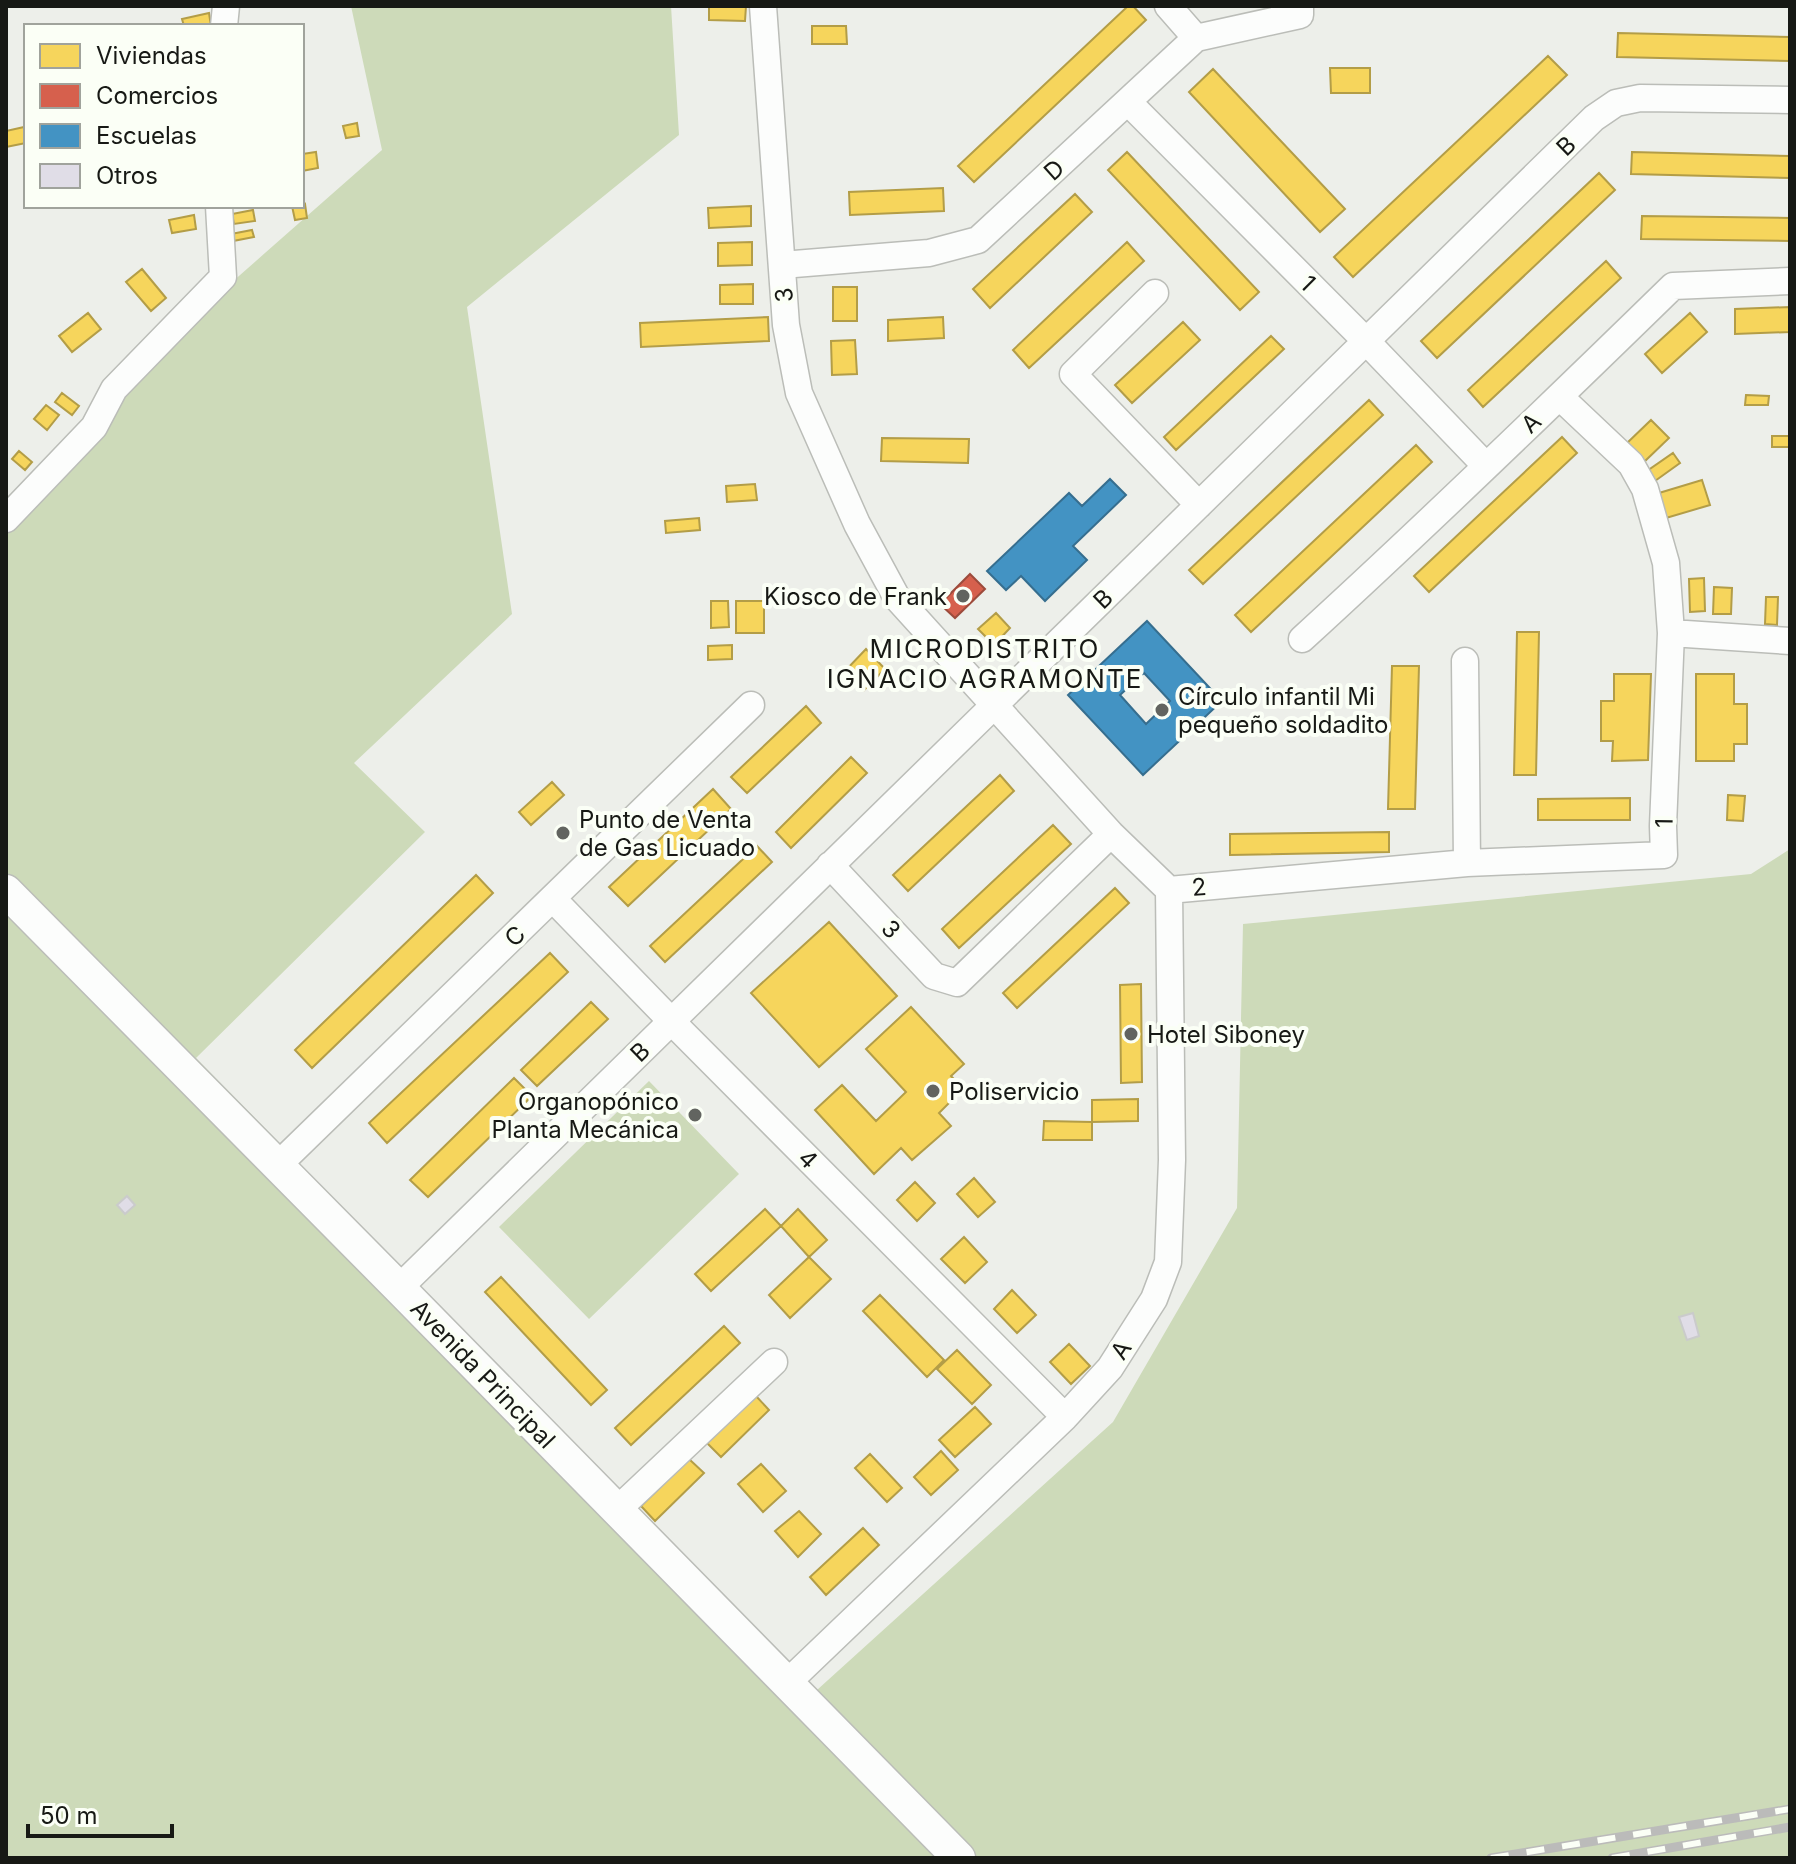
<svg xmlns="http://www.w3.org/2000/svg" width="1796" height="1864" font-family="Inter,sans-serif">
	<style>
		.green { fill: #cddab9 }
		.homes { fill: #f6d55c; stroke: #b39d47; stroke-width: 2 }
		.shops { fill: #d6604d; stroke: #9d4b3c; stroke-width: 2 }
		.schools { fill: #4393c3; stroke: #366e8f; stroke-width: 2; fill-rule: evenodd }
		.building { fill: #e0dde7; stroke: #cacbcb; stroke-width: 2 }
		.lines { fill: none; stroke-linecap: round; stroke-linejoin: round }
		.minor-casing { stroke: #bbbdb8; stroke-width: 29 }
		.major-casing { stroke: #bbbdb8; stroke-width: 35 }
		.minor { stroke: #fcfdfc; stroke-width: 26 }
		.major { stroke: #fcfdfc; stroke-width: 32 }
		.rail-casing { stroke: #bbbbba; stroke-width: 9 }
		.rail { stroke: #fbfff6; stroke-width: 6; stroke-dasharray: 18; stroke-linecap: butt }
		.poi-dot { fill: #626460; stroke: #fbfff6; stroke-width: 3 }
		.labels { text-anchor: middle; dominant-baseline: central; stroke-width: 8; stroke-linejoin: round; paint-order: stroke }
		.street-label { font-size: 24px; fill: #171915; stroke: #fbfff6 }
		.poi-label { font-size: 24px; fill: #171915; stroke: #fbfff6; text-anchor: start }
		.neighbourhood-label { font-size: 26px; letter-spacing: 2px; fill: #171915; stroke: #fbfff6 }
	</style>
	<rect width="100%" height="100%" fill="#edefea"/>
	<!-- green -->
	<path class="green" d="M 351,6 L 671,6 L 679,135 L 467,307 L 512,614 L 354,763 L 425,832 L 196,1058 L 817,1690 L 1113,1422 L 1237,1208 L 1243,924 L 1751,874 L 1790,849 L 1790,1858 L 6,1858 L 6,514 L 190,319 L 382,150 Z
		M 649,1081 L 739,1174 L 589,1319 L 499,1227 Z"/>
	<!-- homes -->
	<path class="homes" d="M 709,6 L 746,6 L 745,21 L 709,20 Z
		M 1128,6 L 1133,6 L 1146,20 L 974,182 L 958,166 Z
		M 209,13 L 211,26 L 184,26 L 182,19 Z
		M 812,26 L 846,26 L 847,44 L 812,44 Z
		M 1618,33 L 1790,37 L 1790,61 L 1617,57 Z
		M 1548,56 L 1567,75 L 1353,277 L 1334,257 Z
		M 1330,68 L 1370,68 L 1370,93 L 1331,93 Z
		M 1213,69 L 1345,209 L 1320,232 L 1189,92 Z
		M 357,123 L 359,136 L 346,138 L 343,126 Z
		M 24,127 L 26,143 L 6,147 L 6,131 Z
		M 316,152 L 318,168 L 302,171 L 302,154 Z
		M 1127,152 L 1259,292 L 1240,310 L 1108,170 Z
		M 1632,152 L 1790,156 L 1790,178 L 1631,174 Z
		M 1599,173 L 1615,190 L 1437,358 L 1421,341 Z
		M 943,188 L 944,211 L 850,215 L 849,192 Z
		M 1075,194 L 1092,212 L 990,308 L 973,289 Z
		M 305,204 L 307,218 L 295,220 L 292,206 L 302,206 Z
		M 751,206 L 751,226 L 709,228 L 708,208 Z
		M 253,210 L 255,221 L 234,224 L 232,214 Z
		M 194,215 L 196,229 L 172,233 L 169,220 Z
		M 1642,216 L 1790,218 L 1790,241 L 1641,239 Z
		M 252,230 L 254,237 L 233,241 L 231,234 Z
		M 752,242 L 752,265 L 718,266 L 718,243 Z
		M 1127,242 L 1144,261 L 1029,368 L 1013,350 Z
		M 1606,261 L 1621,278 L 1483,407 L 1468,390 Z
		M 142,269 L 166,298 L 151,311 L 126,282 Z
		M 753,284 L 753,304 L 720,304 L 720,285 Z
		M 833,287 L 857,287 L 857,321 L 833,321 Z
		M 1790,307 L 1790,332 L 1735,334 L 1735,309 Z
		M 88,313 L 101,329 L 72,352 L 59,336 Z
		M 1690,313 L 1707,332 L 1662,373 L 1645,354 Z
		M 768,317 L 769,341 L 641,347 L 640,323 Z
		M 943,317 L 944,338 L 888,341 L 888,320 Z
		M 1183,322 L 1200,340 L 1132,403 L 1115,385 Z
		M 1271,336 L 1284,349 L 1176,450 L 1164,437 Z
		M 855,340 L 857,374 L 832,375 L 831,341 Z
		M 62,393 L 79,406 L 72,415 L 55,402 Z
		M 1746,395 L 1769,396 L 1768,405 L 1745,405 Z
		M 1369,400 L 1383,415 L 1203,584 L 1189,570 Z
		M 46,405 L 59,415 L 47,430 L 34,419 Z
		M 1651,420 L 1669,438 L 1644,462 L 1626,444 Z
		M 1772,436 L 1790,436 L 1790,447 L 1772,447 Z
		M 1562,437 L 1577,453 L 1429,592 L 1414,576 Z
		M 882,438 L 969,439 L 968,463 L 881,461 Z
		M 1416,445 L 1432,462 L 1251,632 L 1235,615 Z
		M 19,451 L 32,462 L 25,470 L 12,459 Z
		M 1673,453 L 1680,463 L 1655,481 L 1647,471 Z
		M 1702,480 L 1710,505 L 1666,518 L 1659,493 Z
		M 755,484 L 757,500 L 727,502 L 726,486 Z
		M 699,518 L 700,530 L 666,533 L 665,521 Z
		M 1704,578 L 1705,611 L 1690,612 L 1689,579 Z
		M 1714,587 L 1732,588 L 1731,614 L 1713,614 Z
		M 1766,597 L 1778,597 L 1777,625 L 1765,624 Z
		M 711,601 L 728,601 L 729,627 L 711,628 Z
		M 736,601 L 764,601 L 764,633 L 736,633 Z
		M 996,613 L 1010,628 L 994,645 L 978,629 Z
		M 1517,632 L 1539,632 L 1536,775 L 1514,775 Z
		M 732,645 L 732,659 L 708,660 L 708,646 Z
		M 866,649 L 885,669 L 864,690 L 845,671 Z
		M 1392,666 L 1419,666 L 1415,809 L 1388,809 Z
		M 1614,674 L 1651,674 L 1648,760 L 1612,761 L 1613,741 L 1601,741 L 1601,701 L 1614,701 Z
		M 1696,674 L 1734,674 L 1734,704 L 1747,704 L 1747,744 L 1734,744 L 1734,761 L 1696,761 Z
		M 806,706 L 821,723 L 747,793 L 731,777 Z
		M 851,757 L 867,773 L 791,848 L 776,832 Z
		M 1000,775 L 1014,791 L 908,891 L 893,875 Z
		M 552,782 L 564,795 L 531,825 L 519,812 Z
		M 713,789 L 731,809 L 628,906 L 609,887 Z
		M 1728,795 L 1745,796 L 1743,821 L 1727,820 Z
		M 1630,798 L 1630,820 L 1538,820 L 1538,799 Z
		M 1053,825 L 1071,844 L 959,948 L 942,929 Z
		M 1389,832 L 1389,852 L 1230,855 L 1230,834 Z
		M 757,846 L 772,862 L 665,962 L 650,946 Z
		M 476,875 L 493,893 L 312,1068 L 295,1050 Z
		M 1115,888 L 1129,903 L 1017,1008 L 1003,993 Z
		M 829,922 L 897,996 L 819,1067 L 751,993 Z
		M 550,953 L 568,972 L 387,1143 L 369,1123 Z
		M 1141,984 L 1142,1082 L 1121,1083 L 1120,985 Z
		M 591,1002 L 608,1019 L 537,1086 L 521,1070 Z
		M 911,1007 L 964,1064 L 951,1076 L 963,1089 L 939,1113 L 951,1126 L 912,1160 L 901,1148 L 874,1174 L 815,1110 L 842,1085 L 876,1121 L 906,1092 L 866,1049 Z
		M 514,1078 L 532,1096 L 428,1197 L 410,1180 Z
		M 1138,1099 L 1138,1121 L 1092,1122 L 1092,1100 Z
		M 1044,1121 L 1092,1122 L 1092,1140 L 1043,1140 Z
		M 974,1178 L 995,1202 L 978,1217 L 957,1194 Z
		M 915,1182 L 935,1203 L 917,1221 L 897,1200 Z
		M 765,1209 L 781,1226 L 711,1291 L 695,1274 Z
		M 798,1209 L 827,1240 L 809,1257 L 781,1226 Z
		M 964,1237 L 987,1262 L 965,1283 L 941,1259 Z
		M 809,1257 L 831,1279 L 790,1318 L 769,1295 Z
		M 501,1277 L 607,1390 L 591,1405 L 485,1292 Z
		M 1012,1290 L 1036,1315 L 1017,1333 L 994,1309 Z
		M 880,1295 L 944,1360 L 927,1377 L 863,1311 Z
		M 724,1326 L 740,1343 L 631,1445 L 615,1428 Z
		M 1069,1344 L 1090,1366 L 1071,1384 L 1050,1362 Z
		M 957,1350 L 991,1385 L 972,1404 L 937,1369 Z
		M 756,1396 L 769,1410 L 721,1457 L 707,1443 Z
		M 975,1407 L 991,1424 L 955,1457 L 939,1440 Z
		M 941,1451 L 958,1470 L 931,1495 L 914,1477 Z
		M 870,1454 L 902,1488 L 887,1502 L 855,1468 Z
		M 689,1459 L 704,1473 L 655,1521 L 641,1506 Z
		M 761,1464 L 786,1491 L 763,1512 L 738,1484 Z
		M 799,1511 L 821,1534 L 798,1557 L 775,1531 Z
		M 863,1528 L 879,1545 L 826,1595 L 810,1577 Z"/>
	<!-- shops -->
	<path class="shops" d="M 970,574 L 985,589 L 955,618 L 940,604 Z"/>
	<!-- schools -->
	<path class="schools" d="M 1110,479 L 1126,495 L 1073,546 L 1087,560 L 1045,601 L 1021,576 L 1006,590 L 987,571 L 1069,493 L 1082,506 Z
		M 1147,621 L 1222,701 L 1143,775 L 1068,695 ZM 1144,673 L 1170,701 L 1146,724 L 1120,695 Z"/>
	<!-- building -->
	<path class="building" d="M 127,1196 L 135,1205 L 125,1214 L 117,1205 Z
		M 1693,1313 L 1699,1336 L 1687,1340 L 1679,1317 Z"/>
	<g class="lines">
		<defs>
			<path id="minor" d="M 763,6 L 786,325 L 799,393 L 857,524 L 897,598 L 1111,834 L 1169,890 L 1467,863 L 1664,855 L 1663,826 L 1671,633 L 1666,563 L 1645,489 L 1631,464 L 1560,397
				M 1168,6 L 1196,38
				M 224,26 L 226,6
				M 1128,102 L 1366,341 L 1486,466
				M 782,265 L 929,253 L 978,240 L 1196,38 L 1300,15 L 1300,6
				M 1155,293 L 1073,374 L 1199,505
				M 6,519 L 94,427 L 114,389 L 223,277 L 219,206
				M 1671,633 L 1790,641
				M 1302,639 C 1428,524 1551,405 1673,286 L 1790,281
				M 1465,661 L 1467,863
				M 830,865 L 934,976 L 957,983 L 1111,834
				M 553,899 L 682,1032 L 1065,1417
				M 277,1166 L 751,705
				M 399,1288 L 1594,118 L 1616,103 L 1640,98 L 1790,100
				M 617,1510 L 774,1362
				M 787,1683 L 1065,1417 L 1110,1368 L 1154,1299 L 1168,1262 L 1172,1160 L 1169,890"/>
			<path id="major" d="M 6,891 L 399,1288 L 959,1858"/>
		</defs>
		<!-- minor casing -->
		<use href="#minor" class="minor-casing"/>
		<!-- major casing -->
		<use href="#major" class="major-casing"/>
		<!-- minor -->
		<use href="#minor" class="minor"/>
		<!-- major -->
		<use href="#major" class="major"/>
		<defs>
			<path id="rail" d="M 1491,1858 L 1790,1809
				M 1612,1858 L 1790,1827"/>
		</defs>
		<!-- rail casing -->
		<use href="#rail" class="rail-casing"/>
		<!-- rail -->
		<use href="#rail" class="rail"/>
	</g>
	<!-- markers -->
	<g class="poi-dot">
		<circle cx="963" cy="596" r="8"/>
		<circle cx="1162" cy="710" r="8"/>
		<circle cx="563" cy="833" r="8"/>
		<circle cx="1131" cy="1034" r="8"/>
		<circle cx="933" cy="1091" r="8"/>
		<circle cx="695" cy="1115" r="8"/>
	</g>
	<g class="labels">
		<!-- street labels -->
		<g class="street-label">
			<text transform="translate(1566 146) rotate(-44)">B</text>
			<text transform="translate(1054 170) rotate(-42)">D</text>
			<text transform="translate(1308 283) rotate(45)">1</text>
			<text transform="translate(784 295) rotate(-94)">3</text>
			<text transform="translate(1531 423) rotate(-43)">A</text>
			<text transform="translate(1103 599) rotate(-44)">B</text>
			<text transform="translate(1664 823) rotate(-89)">1</text>
			<text transform="translate(1199 887) rotate(-5)">2</text>
			<text transform="translate(891 929) rotate(47)">3</text>
			<text transform="translate(515 936) rotate(-44)">C</text>
			<text transform="translate(640 1052) rotate(-44)">B</text>
			<text transform="translate(808 1159) rotate(45)">4</text>
			<text transform="translate(1121 1350) rotate(-57)">A</text>
			<text transform="translate(483 1374) rotate(46)">Avenida Principal</text>
		</g>
		<!-- poi labels -->
		<g class="poi-label">
			<text x="947" y="596" text-anchor="end">Kiosco de Frank</text>
			<text x="1178" y="696">Círculo infantil Mi<tspan x="1178" dy="28">pequeño soldadito</tspan></text>
			<text x="579" y="819">Punto de Venta<tspan x="579" dy="28">de Gas Licuado</tspan></text>
			<text x="1147" y="1034">Hotel Siboney</text>
			<text x="949" y="1091">Poliservicio</text>
			<text x="679" y="1101" text-anchor="end">Organopónico<tspan x="679" dy="28">Planta Mecánica</tspan></text>
		</g>
		<!-- neighbourhood labels -->
		<g class="neighbourhood-label">
			<text x="985" y="648">MICRODISTRITO<tspan x="985" dy="30">IGNACIO AGRAMONTE</tspan></text>
		</g>
	</g>
	<!-- border -->
	<rect width="1796" height="1864" fill="none" stroke="#171915" stroke-width="16"/>
	<!-- legend -->
	<rect x="24" y="24" width="280" height="184" fill="#fbfff6" stroke="#a0a39c" stroke-width="2"/>
	<rect x="40" y="44" width="40" height="24" fill="#f6d55c" stroke="#a0a39c" stroke-width="2"/>
	<text x="96" y="64" font-size="24" fill="#171915">Viviendas</text>
	<rect x="40" y="84" width="40" height="24" fill="#d6604d" stroke="#a0a39c" stroke-width="2"/>
	<text x="96" y="104" font-size="24" fill="#171915">Comercios</text>
	<rect x="40" y="124" width="40" height="24" fill="#4393c3" stroke="#a0a39c" stroke-width="2"/>
	<text x="96" y="144" font-size="24" fill="#171915">Escuelas</text>
	<rect x="40" y="164" width="40" height="24" fill="#e0dde7" stroke="#a0a39c" stroke-width="2"/>
	<text x="96" y="184" font-size="24" fill="#171915">Otros</text>
	<!-- scale -->
	<path d="M28 1824v12h144v-12" fill="none" stroke="#171915" stroke-width="4"/>
	<text x="40" y="1824" font-size="24" fill="#171915" stroke="#fbfff6" stroke-width="6" paint-order="stroke">50 m</text>
</svg>
